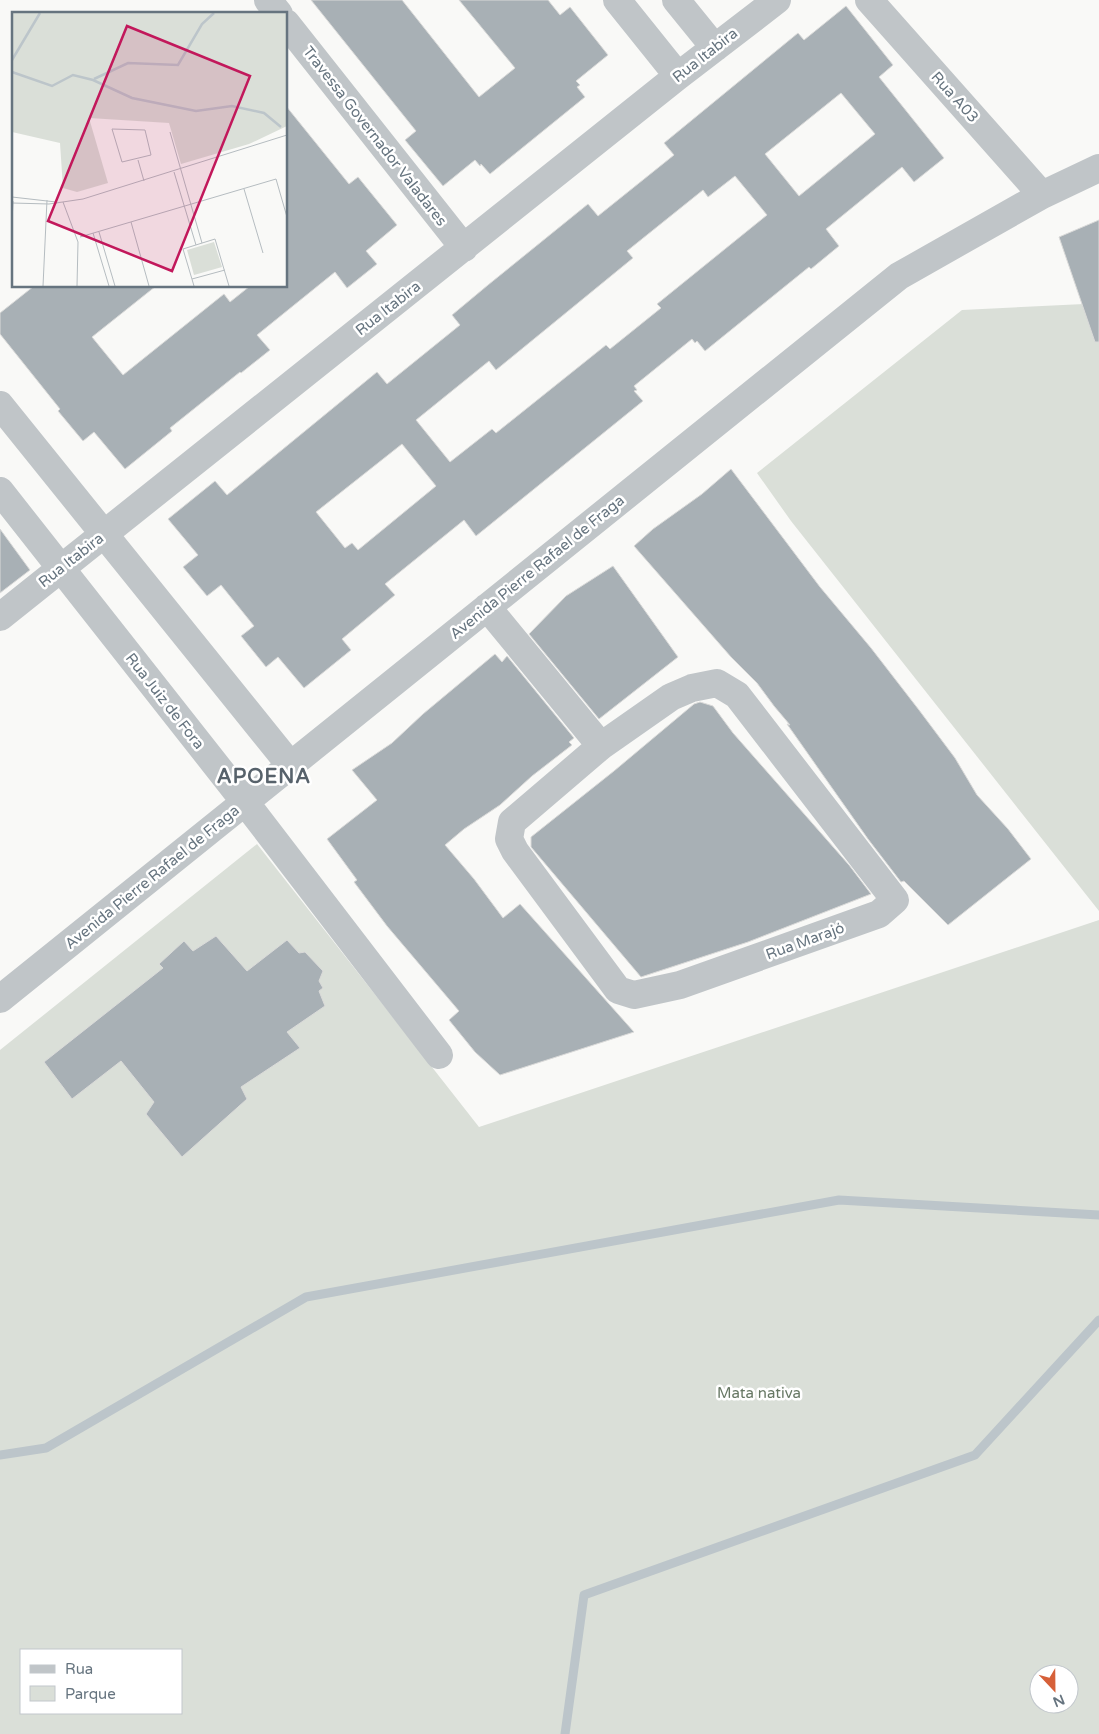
<svg xmlns="http://www.w3.org/2000/svg" width="1099" height="1734" font-family="'Varela Round',sans-serif">
	<style>
		.green { fill: #dadfd8; fill-rule: evenodd }
		.lines { fill: none; stroke-linecap: round; stroke-linejoin: round }
		.stream { stroke: #bcc5ca; stroke-width: 9 }
		.building { fill: #a8b0b5; stroke: #dadad9; fill-rule: evenodd }
		.minor { stroke: #c0c5c8; stroke-width: 28 }
		.labels { text-anchor: middle; dominant-baseline: central; stroke-width: 5; stroke-linejoin: round; paint-order: stroke }
		.street-label { font-size: 15px; fill: #66747f; stroke: #fff }
		.park-label { font-size: 15px; fill: #677864; stroke: #fff }
		.district-label { font-size: 20px; font-weight: bold; letter-spacing: 1px; fill: #57626b; stroke: #fff }
		.inset-river { fill: none; stroke: #bcc5ca; stroke-width: 2.5 }
		.inset-road { fill: none; stroke: #b5bcc0; stroke-width: 1 }
		.view { fill: #c2185b; fill-opacity: 0.15; stroke: #c2185b; stroke-width: 2.5 }
		.inset-edge { fill: none; stroke: #66747f; stroke-width: 2.5 }
	</style>
	<rect width="100%" height="100%" fill="#f9f9f7"/>
	<!-- green -->
	<path class="green" d="M 1084,304 L 1099,335 L 1099,911 L 791,521 L 757,473 L 962,310 Z
		M 257,844 L 479,1127 L 1099,920 L 1099,1734 L 0,1734 L 0,1050 ZM 21,1650 L 181,1650 L 181,1713 L 21,1713 ZM 1039,1674 L 1069,1674 L 1069,1704 L 1039,1704 Z"/>
	<g class="lines">
		<!-- stream -->
		<path class="stream" d="M 0,1455 L 46,1448 L 306,1297 L 839,1200 L 1099,1215
			M 565,1734 L 584,1595 L 975,1455 L 1099,1320"/>
	</g>
	<!-- building -->
	<path class="building" d="M 311,0 L 402,0 L 479,97 L 515,68 L 459,0 L 548,0 L 560,15 L 570,7 L 608,55 L 576,81 L 580,85 L 577,87 L 585,97 L 490,174 L 481,164 L 480,166 L 475,160 L 443,186 L 405,140 L 416,131 Z
		M 846,6 L 893,65 L 879,77 L 944,158 L 914,182 L 902,167 L 826,229 L 839,246 L 811,269 L 809,267 L 705,351 L 697,341 L 695,343 L 692,339 L 634,386 L 637,390 L 634,391 L 643,401 L 476,536 L 464,520 L 385,584 L 395,595 L 342,639 L 351,650 L 304,688 L 278,657 L 266,667 L 241,636 L 254,626 L 221,585 L 207,596 L 183,567 L 198,555 L 168,519 L 215,481 L 227,495 L 377,372 L 387,384 L 460,325 L 452,315 L 488,285 L 588,204 L 598,216 L 674,155 L 664,143 L 798,33 L 804,40 ZM 841,93 L 875,134 L 799,196 L 765,154 ZM 735,176 L 767,215 L 657,304 L 661,308 L 610,349 L 606,345 L 496,433 L 492,429 L 450,462 L 416,420 L 489,361 L 496,370 L 633,258 L 627,251 L 703,190 L 708,197 ZM 402,444 L 436,486 L 358,550 L 352,543 L 345,548 L 316,512 Z
		M 286,106 L 349,184 L 358,177 L 397,225 L 366,251 L 377,264 L 347,288 L 335,272 L 257,335 L 270,350 L 241,373 L 240,372 L 170,428 L 172,431 L 125,469 L 94,432 L 83,441 L 58,411 L 60,409 L 0,334 L 0,313 L 34,286 L 156,286 L 92,337 L 123,375 L 224,294 L 230,302 L 250,286 L 286,286 Z
		M 1099,220 L 1099,342 L 1095,342 L 1059,237 Z
		M 731,469 L 820,587 L 871,648 L 919,710 L 955,758 L 977,795 L 1008,829 L 1031,859 L 948,925 L 904,881 L 901,882 L 868,839 L 787,724 L 790,725 L 774,706 L 757,683 L 731,657 L 634,546 L 653,529 L 702,494 Z
		M 0,529 L 30,570 L 0,593 Z
		M 613,566 L 678,657 L 599,719 L 529,634 L 566,596 Z
		M 495,654 L 502,662 L 507,656 L 574,738 L 569,742 L 572,745 L 532,776 L 500,805 L 464,829 L 445,845 L 474,879 L 503,918 L 520,904 L 634,1032 L 500,1075 L 475,1052 L 449,1020 L 459,1011 L 387,926 L 354,882 L 357,880 L 327,839 L 377,800 L 352,770 L 392,743 L 423,714 Z
		M 700,702 L 713,706 L 733,733 L 849,865 L 871,894 L 748,942 L 641,977 L 531,847 L 531,837 L 614,771 L 694,704 Z
		M 216,936 L 247,971 L 287,940 L 299,953 L 305,952 L 323,971 L 319,981 L 323,988 L 319,991 L 325,1006 L 287,1032 L 300,1048 L 241,1087 L 247,1099 L 182,1157 L 146,1114 L 154,1102 L 121,1061 L 72,1099 L 44,1062 L 163,968 L 159,964 L 184,941 L 193,951 Z"/>
	<g class="lines">
		<!-- minor -->
		<path class="minor" d="M 268,0 L 279,14
			M 617,0 L 678,76
			M 676,0 L 715,48
			M 869,0 L 1042,195
			M 286,23 L 464,248
			M 0,405 L 291,766
			M 0,491 L 245,802 L 439,1055
			M 487,607 L 601,746
			M 0,617 L 678,76 L 777,0
			M 717,683 L 737,695 L 895,900 L 879,914 L 680,985 L 634,995 L 618,990 L 515,851 L 509,839 L 512,822 L 601,746 L 671,697 L 692,688 Z
			M 0,999 L 899,276 L 1042,195 L 1099,168"/>
	</g>
	<g class="labels">
		<!-- street labels -->
		<g class="street-label">
			<text transform="translate(705 55) rotate(-38)">Rua Itabira</text>
			<text transform="translate(955 97) rotate(48)">Rua A03</text>
			<text transform="translate(375 136) rotate(52)">Travessa Governador Valadares</text>
			<text transform="translate(388 308) rotate(-38)">Rua Itabira</text>
			<text transform="translate(71 560) rotate(-38)">Rua Itabira</text>
			<text transform="translate(537 567) rotate(-39)">Avenida Pierre Rafael de Fraga</text>
			<text transform="translate(165 701) rotate(52)">Rua Juiz de Fora</text>
			<text transform="translate(152 877) rotate(-39)">Avenida Pierre Rafael de Fraga</text>
			<text transform="translate(805 941) rotate(-20)">Rua Marajó</text>
		</g>
		<!-- park labels -->
		<g class="park-label">
			<text x="759" y="1393">Mata nativa</text>
		</g>
		<!-- district labels -->
		<g class="district-label">
			<text x="264" y="777">APOENA</text>
		</g>
	</g>
	<!-- overview -->
	<g transform="translate(12 12)">
		<rect width="275" height="275" fill="#f9f9f7"/>
		<path d="M 0,1 L 275,1 L 275,114 L 237,132 L 169,152 L 157,111 L 77,106 L 96,171 L 65,180 L 51,176 L 48,131 L 0,120 ZM 202,230 L 210,255 L 182,263 L 175,238 Z" fill="#dadfd8"/>
		<path class="inset-river" d="M 0,48 L 28,1M 0,60 L 40,74 L 61,63 L 81,68 L 120,86 L 184,99 L 220,94 L 252,101 L 269,115M 82,67 L 116,51 L 166,53 L 190,12 L 202,1"/>
		<path class="inset-road" d="M 100,117 L 133,118 L 139,143 L 110,150 ZM 158,120 L 190,231M 126,148 L 132,169M 162,160 L 184,233M 232,177 L 251,241M 0,185 L 44,190M 51,190 L 66,230 L 65,274M 0,191 L 37,192 L 71,187 L 275,123M 0,210 L 1,189M 119,210 L 137,274M 87,220 L 103,274M 81,221 L 97,274M 68,225 L 264,167 L 275,205M 180,267 L 213,258M 31,274 L 35,188M 182,274 L 171,237 L 203,227 L 217,274"/>
		<path class="view" d="M 115,14 L 238,64 L 160,259 L 36,209 Z"/>
		<rect width="275" height="275" class="inset-edge"/>
	</g>
	<!-- legend -->
	<rect x="20" y="1649" width="162" height="65" fill="#ffffff" stroke="#c2c7cc"/>
	<rect x="30" y="1665" width="25" height="8" fill="#c0c5c8" stroke="#c2c7cc"/>
	<text x="65" y="1674" font-size="15" fill="#66747f">Rua</text>
	<rect x="30" y="1686" width="25" height="15" fill="#dadfd8" stroke="#c2c7cc"/>
	<text x="65" y="1699" font-size="15" fill="#66747f">Parque</text>
	<!-- north arrow -->
	<g transform="translate(1054 1689) rotate(158)"><circle r="24" fill="#ffffff" stroke="#c2c7cc"/>
	<path d="M0-4L9 19L0 12L-9 19Z" fill="#d66039"/>
	<text y="-8" font-size="14" font-weight="bold" text-anchor="middle" fill="#66747f">N</text>
	</g>
</svg>
